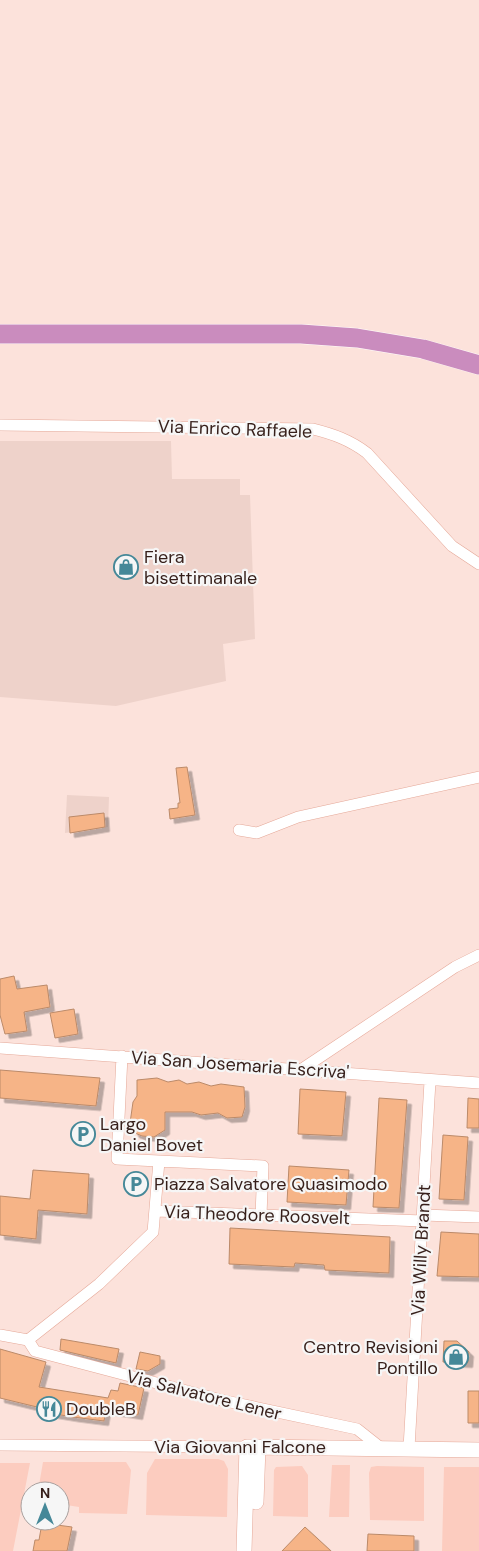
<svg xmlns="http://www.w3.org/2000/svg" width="479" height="1551" font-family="'DM Sans',sans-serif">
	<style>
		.built { fill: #eed2ca }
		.grass { fill: #fcccbf }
		.building { fill: #f6b487; stroke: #bb8a69; filter: url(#shadow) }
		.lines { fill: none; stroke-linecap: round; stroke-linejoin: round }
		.minor-casing { stroke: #e5a898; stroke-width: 12 }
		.tertiary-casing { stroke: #e5a898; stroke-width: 16 }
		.trunk-casing { stroke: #fff; stroke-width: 20 }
		.minor { stroke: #fff; stroke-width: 11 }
		.tertiary { stroke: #fff; stroke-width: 15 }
		.trunk { stroke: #ca8cbe; stroke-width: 19 }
		.labels { text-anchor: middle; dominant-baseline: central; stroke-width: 4.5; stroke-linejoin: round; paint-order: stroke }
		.street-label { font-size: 18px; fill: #361f1a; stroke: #f6f6f6 }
		.poi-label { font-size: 18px; fill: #361f1a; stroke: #f6f6f6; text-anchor: start }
	</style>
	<defs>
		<filter id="shadow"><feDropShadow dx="4.5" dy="4.5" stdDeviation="0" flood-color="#0004"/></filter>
	</defs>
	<rect width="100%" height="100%" fill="#fce2db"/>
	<!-- built -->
	<path class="built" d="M 0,441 L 171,441 L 172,479 L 240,479 L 240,495 L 250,495 L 255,639 L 223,644 L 226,681 L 116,706 L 0,697 Z
		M 67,795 L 109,797 L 108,827 L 65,833 Z"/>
	<!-- grass -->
	<path class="grass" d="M 155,1459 L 218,1459 L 224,1461 L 228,1469 L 227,1517 L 146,1515 L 147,1473 Z
		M 43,1462 L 126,1462 L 131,1470 L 127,1514 L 79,1513 L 79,1507 L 60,1504 L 60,1491 L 38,1491 Z
		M 0,1463 L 30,1463 L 13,1551 L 0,1551 Z
		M 332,1465 L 350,1465 L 349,1517 L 329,1517 Z
		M 302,1466 L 308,1475 L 308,1517 L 273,1516 L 274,1470 L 276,1467 Z
		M 377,1466 L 424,1467 L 424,1521 L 370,1520 L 369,1473 L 371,1467 Z
		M 444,1467 L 479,1467 L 479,1551 L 442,1551 Z"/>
	<!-- building -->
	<path class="building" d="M 187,767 L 195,815 L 170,819 L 169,809 L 178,808 L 178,803 L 180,803 L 176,768 Z
		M 104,813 L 105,827 L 70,833 L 69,817 Z
		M 14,976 L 17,989 L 47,985 L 50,1007 L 24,1012 L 27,1031 L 5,1034 L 0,1015 L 0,979 Z
		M 74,1009 L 78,1034 L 55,1038 L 50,1013 Z
		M 0,1070 L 100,1078 L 96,1106 L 0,1098 Z
		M 157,1078 L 168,1082 L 179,1080 L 187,1084 L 199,1082 L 211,1086 L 221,1084 L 244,1087 L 245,1107 L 242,1117 L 227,1118 L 218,1113 L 201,1115 L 192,1112 L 165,1112 L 165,1130 L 154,1137 L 142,1136 L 135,1133 L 130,1123 L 133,1102 L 137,1096 L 137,1080 Z
		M 300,1089 L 346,1092 L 342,1136 L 298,1134 Z
		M 379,1098 L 407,1100 L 399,1208 L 373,1207 Z
		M 468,1098 L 479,1099 L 479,1128 L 467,1128 Z
		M 443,1135 L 468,1137 L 464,1200 L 439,1199 Z
		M 289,1166 L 349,1170 L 346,1205 L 287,1202 Z
		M 33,1170 L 89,1174 L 87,1214 L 38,1210 L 36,1239 L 0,1235 L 0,1196 L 30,1199 Z
		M 230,1228 L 390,1237 L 389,1273 L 325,1270 L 324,1265 L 295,1263 L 294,1267 L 229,1264 Z
		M 441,1232 L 479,1234 L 479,1277 L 437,1276 Z
		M 61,1339 L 119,1349 L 116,1363 L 60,1350 Z
		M 444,1341 L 457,1341 L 469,1352 L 468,1363 L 443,1362 Z
		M 0,1349 L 46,1362 L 39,1387 L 108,1398 L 111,1390 L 118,1391 L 120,1383 L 144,1388 L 138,1415 L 106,1410 L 104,1421 L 73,1417 L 37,1411 L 37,1407 L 0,1398 Z
		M 140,1352 L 160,1356 L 160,1364 L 148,1371 L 136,1369 Z
		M 468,1391 L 479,1391 L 479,1423 L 468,1423 Z
		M 42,1523 L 72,1527 L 67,1551 L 33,1551 L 35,1540 L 39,1540 Z
		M 305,1527 L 331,1551 L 282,1551 Z
		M 368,1534 L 414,1536 L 414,1551 L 367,1551 Z"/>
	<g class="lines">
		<defs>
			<path id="minor" d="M 0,425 L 313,429 C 333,434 350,440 367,453 L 452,546 L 479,564
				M 239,830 L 257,833 L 298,817 L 479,777
				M 0,1048 L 479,1083
				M 122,1056 L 117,1159 L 159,1161
				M 302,1069 L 455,967 L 479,955
				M 156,1211 L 423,1221
				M 423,1215 L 479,1217
				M 0,1335 L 28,1340 L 99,1284 L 153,1232 L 159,1161 L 263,1166 L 261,1215
				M 28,1340 L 35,1351 L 221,1400 L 357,1429 L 381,1448
				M 0,1445 L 247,1447
				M 409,1448 L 430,1081"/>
			<path id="tertiary" d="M 256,1502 L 258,1447
				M 244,1551 L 247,1447 L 479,1450"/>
			<path id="trunk" d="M 0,334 L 301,334 L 357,338 L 423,349 L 479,365"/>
		</defs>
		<!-- minor casing -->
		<use href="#minor" class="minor-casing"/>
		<!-- tertiary casing -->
		<use href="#tertiary" class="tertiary-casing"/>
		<!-- trunk casing -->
		<use href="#trunk" class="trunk-casing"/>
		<!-- minor -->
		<use href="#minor" class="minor"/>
		<!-- tertiary -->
		<use href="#tertiary" class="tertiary"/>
		<!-- trunk -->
		<use href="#trunk" class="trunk"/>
	</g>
	<!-- icons -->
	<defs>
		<symbol id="shop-ring" viewBox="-11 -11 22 22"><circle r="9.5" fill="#f6f6f6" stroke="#458898" stroke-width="1.5"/><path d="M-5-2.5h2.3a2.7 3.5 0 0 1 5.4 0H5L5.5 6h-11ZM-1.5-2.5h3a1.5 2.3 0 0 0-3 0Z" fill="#458898"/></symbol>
		<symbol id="parking-ring" viewBox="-11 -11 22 22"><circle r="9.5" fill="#f6f6f6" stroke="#458898" stroke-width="1.5"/><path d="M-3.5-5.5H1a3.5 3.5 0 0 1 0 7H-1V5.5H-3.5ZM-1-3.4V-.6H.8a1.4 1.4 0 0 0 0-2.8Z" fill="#458898"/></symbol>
		<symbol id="restaurant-ring" viewBox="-11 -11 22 22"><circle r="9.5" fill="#f6f6f6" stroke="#458898" stroke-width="1.5"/><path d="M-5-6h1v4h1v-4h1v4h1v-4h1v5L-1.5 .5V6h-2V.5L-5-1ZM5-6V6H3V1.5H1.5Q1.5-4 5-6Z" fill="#458898"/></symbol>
	</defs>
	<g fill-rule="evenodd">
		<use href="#shop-ring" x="112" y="553" width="28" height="28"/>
		<use href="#parking-ring" x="69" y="1120" width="28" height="28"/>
		<use href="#parking-ring" x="122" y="1170" width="28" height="28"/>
		<use href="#shop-ring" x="442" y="1343" width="28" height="28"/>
		<use href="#restaurant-ring" x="35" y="1395" width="28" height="28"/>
	</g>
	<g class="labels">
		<!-- street labels -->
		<g class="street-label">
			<text transform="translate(235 429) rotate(2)">Via Enrico Raffaele</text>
			<text transform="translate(240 1065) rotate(4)">Via San Josemaria Escriva'</text>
			<text transform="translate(257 1215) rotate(2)">Via Theodore Roosvelt</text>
			<text transform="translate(421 1250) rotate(-87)">Via Willy Brandt</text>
			<text transform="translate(204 1395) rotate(14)">Via Salvatore Lener</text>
			<text x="240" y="1447">Via Giovanni Falcone</text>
		</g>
		<!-- poi labels -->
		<g class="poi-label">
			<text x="144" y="557">Fiera<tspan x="144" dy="21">bisettimanale</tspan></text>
			<text x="100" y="1124">Largo<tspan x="100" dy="21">Daniel Bovet</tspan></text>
			<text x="154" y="1184">Piazza Salvatore Quasimodo</text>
			<text x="438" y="1347" text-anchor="end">Centro Revisioni<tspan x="438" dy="21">Pontillo</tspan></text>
			<text x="66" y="1409">DoubleB</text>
		</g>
	</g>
	<!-- north arrow -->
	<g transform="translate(45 1506)"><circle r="24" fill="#f6f6f6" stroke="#a9a09e"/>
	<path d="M0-4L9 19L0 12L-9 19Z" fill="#458898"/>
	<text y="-8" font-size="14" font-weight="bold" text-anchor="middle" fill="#361f1a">N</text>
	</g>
</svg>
